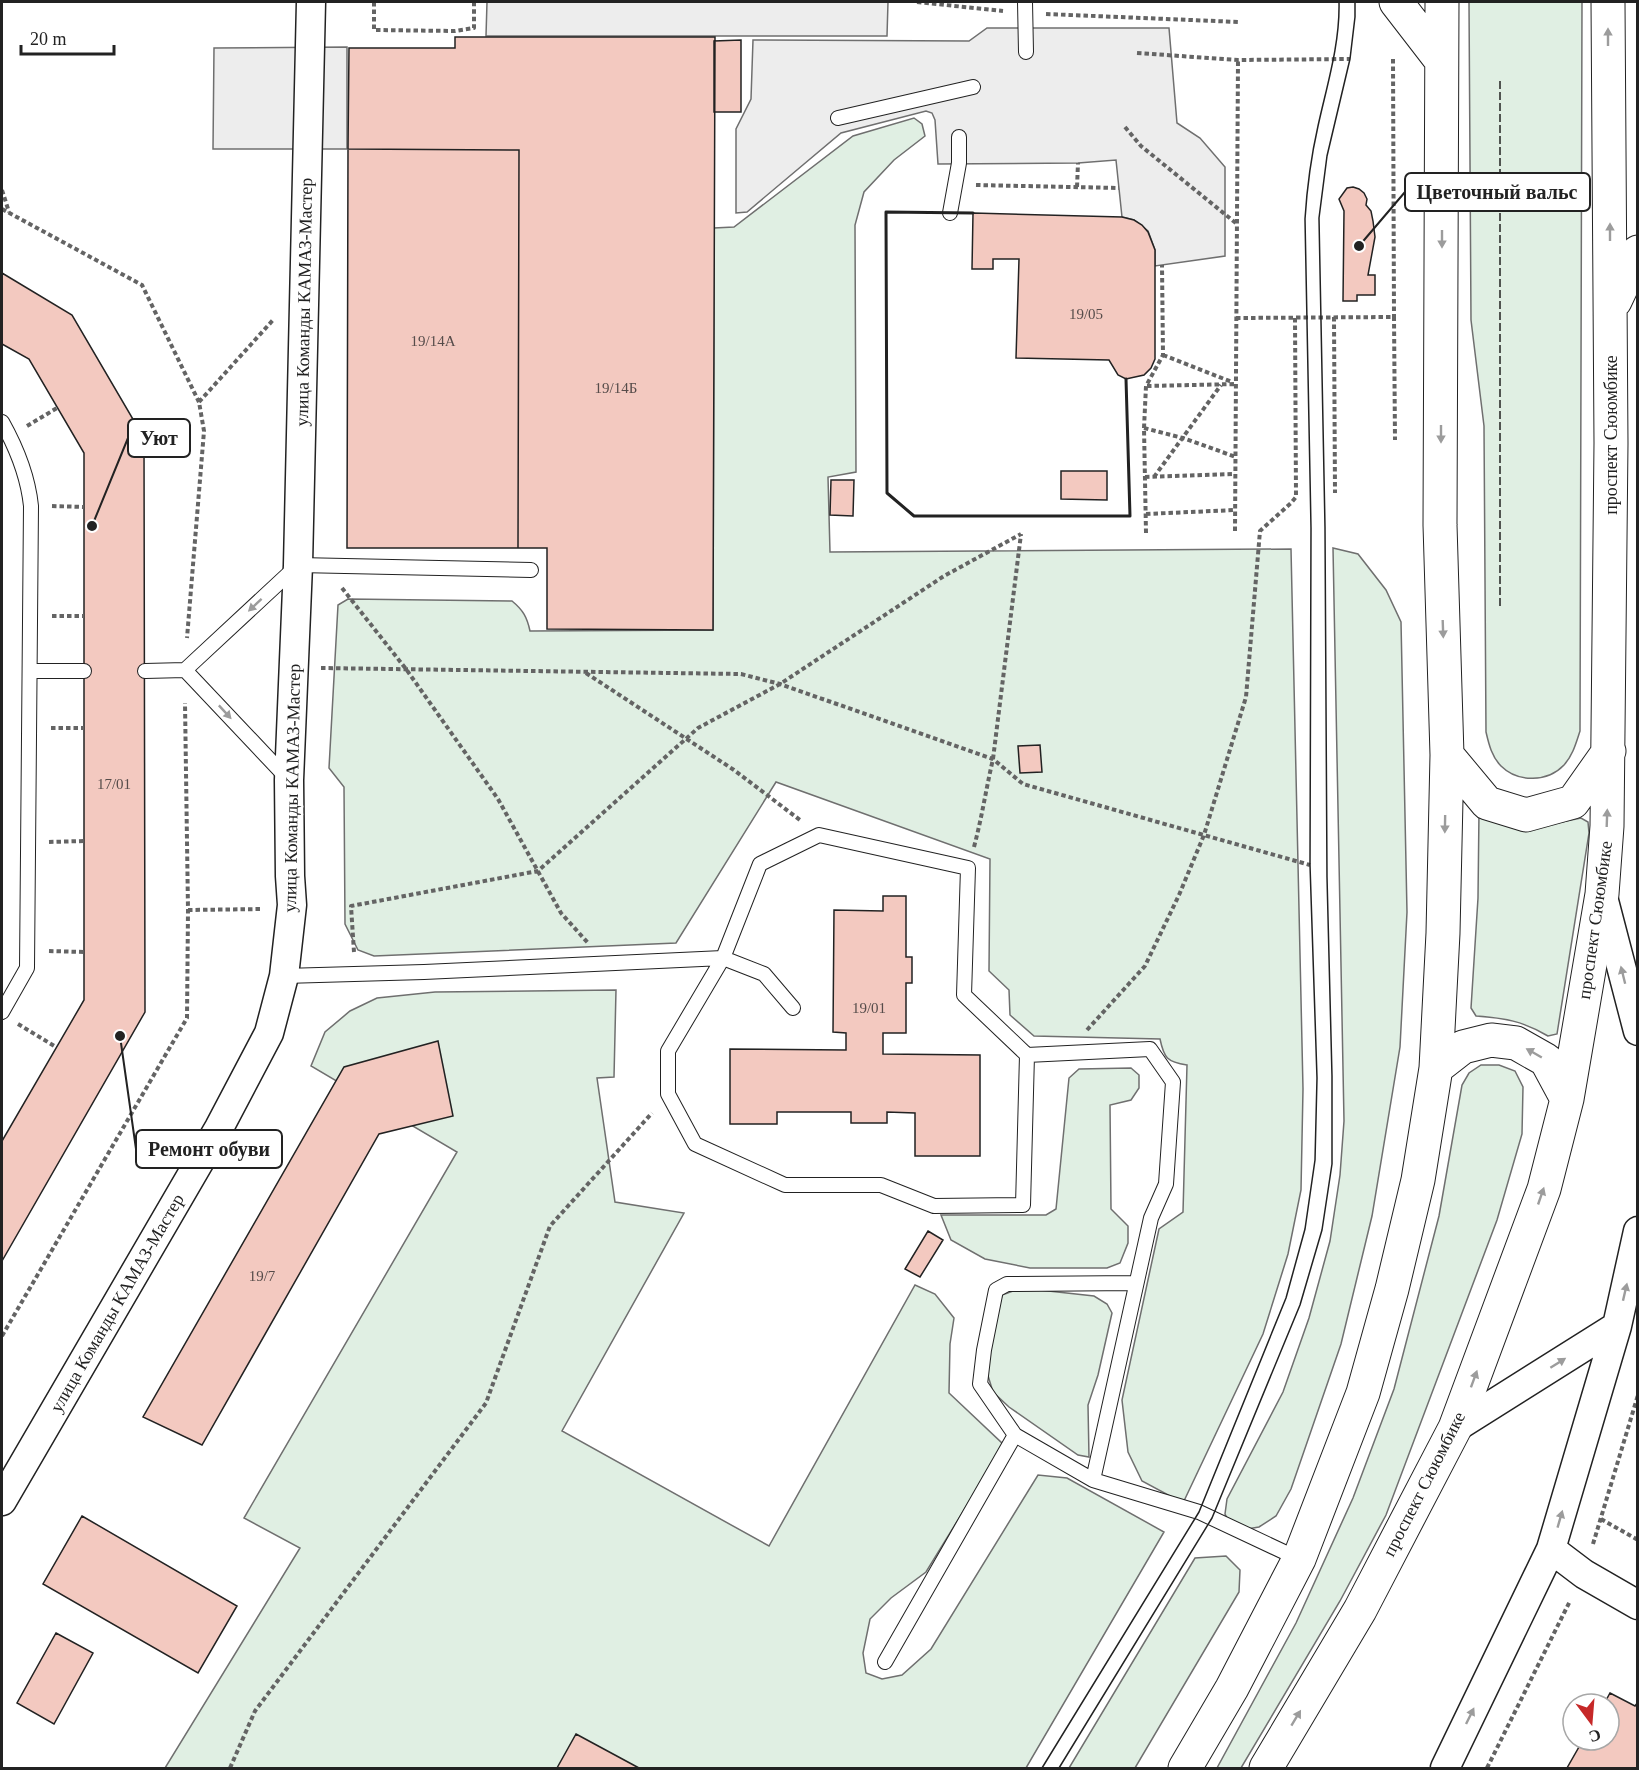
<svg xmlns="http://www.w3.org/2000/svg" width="1639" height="1770" font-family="Georgia,serif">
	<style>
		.green { fill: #e0efe3; stroke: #6f6f6f; stroke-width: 1.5 }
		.parking { fill: #ededed; stroke: #6f6f6f; stroke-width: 1.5 }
		.building { fill: #f3c9c0; stroke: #222; stroke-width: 1.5 }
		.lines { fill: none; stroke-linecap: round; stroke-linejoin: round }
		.lane-casing { stroke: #222; stroke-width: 16 }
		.street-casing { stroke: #222; stroke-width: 31 }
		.secondary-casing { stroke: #222; stroke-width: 35 }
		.path { stroke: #646464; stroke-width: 4; stroke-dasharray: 4.5 3; stroke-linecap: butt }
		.lane { stroke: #fff; stroke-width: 14 }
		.street { stroke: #fff; stroke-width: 28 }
		.secondary { stroke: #fff; stroke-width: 33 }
		.tram { stroke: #222; stroke-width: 1.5 }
		.fence { stroke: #222; stroke-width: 1.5; stroke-dasharray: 8 3; stroke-linecap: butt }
		.wall { stroke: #222; stroke-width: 3 }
		.oneway { fill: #9c9c9c }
		.labels { text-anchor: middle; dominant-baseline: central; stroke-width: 4.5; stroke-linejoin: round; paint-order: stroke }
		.number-label { font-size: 15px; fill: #564c4a }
		.street-label { font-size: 18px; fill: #222; stroke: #fff }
		.leader { fill: none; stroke: #222; stroke-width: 2 }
		.callout-dot { fill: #222; stroke: #fff; stroke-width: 2 }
		.callout { fill: #fff; stroke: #222; stroke-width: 2 }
		.callout-label { font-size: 20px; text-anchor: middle; font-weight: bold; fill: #222 }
	</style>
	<rect width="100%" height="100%" fill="#fff"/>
	<!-- green -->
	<path class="green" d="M 1469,2 L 1582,2 L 1580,731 C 1576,743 1573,755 1564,765 C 1548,782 1518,783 1501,766 C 1492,757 1489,745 1486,732 L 1484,426 L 1471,320 Z
		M 914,118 L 922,124 L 925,136 L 894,160 L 864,192 L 855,225 L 856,472 L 828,477 L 830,552 L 1291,549 L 1303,1089 L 1301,1190 L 1288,1254 L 1263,1334 L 1183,1503 L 1142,1481 L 1128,1452 L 1122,1400 L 1159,1229 L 1183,1212 L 1187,1065 C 1167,1062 1164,1058 1160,1039 L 1034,1036 L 1010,1015 L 1009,990 L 989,971 L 990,859 L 776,782 L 676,943 L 374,956 L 358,950 L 345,924 L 344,787 L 329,768 L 338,605 L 348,599 L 512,601 C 523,610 527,617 530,631 L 713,630 L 714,228 L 734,227 L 853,136 Z
		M 1333,548 L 1358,554 L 1386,590 L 1401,622 L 1407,912 L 1400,1047 L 1372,1216 L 1341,1344 L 1291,1489 L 1276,1516 L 1259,1527 L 1241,1530 L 1231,1525 L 1225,1514 L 1227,1499 L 1283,1392 L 1309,1318 L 1330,1241 L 1340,1175 L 1344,1121 Z
		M 1479,812 L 1552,824 L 1581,818 L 1588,822 L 1589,833 L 1557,1034 L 1548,1036 C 1523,1021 1504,1018 1476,1016 L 1471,1008 L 1478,898 Z
		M 616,990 L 614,1077 L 597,1078 L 615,1202 L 684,1213 L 562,1431 L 769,1546 L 915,1285 L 935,1294 L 954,1318 L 950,1344 L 949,1393 L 1004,1445 L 926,1572 L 891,1598 L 870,1619 L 863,1653 L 866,1673 L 882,1679 L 902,1675 L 931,1649 L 1038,1475 L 1067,1478 L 1164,1532 L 1026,1768 L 165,1768 L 300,1548 L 244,1518 L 457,1152 L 311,1066 L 325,1032 L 350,1011 L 377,998 L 435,992 Z
		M 1481,1065 L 1499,1065 L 1515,1071 L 1523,1087 L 1522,1134 L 1497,1220 L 1386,1515 L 1340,1601 L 1241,1768 L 1217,1768 L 1296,1623 L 1353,1498 L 1394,1389 L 1439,1216 L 1462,1085 L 1469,1073 Z
		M 1131,1068 L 1139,1075 L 1139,1088 L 1131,1100 L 1110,1105 L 1111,1209 L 1128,1226 L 1128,1243 L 1120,1263 L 1107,1268 L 1030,1268 L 985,1259 L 951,1240 L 941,1215 L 1046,1215 L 1056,1209 L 1069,1078 L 1079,1069 Z
		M 1021,1288 L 1094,1296 L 1107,1304 L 1112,1313 L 1098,1375 L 1088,1405 L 1089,1457 L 1078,1455 L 1009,1407 L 993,1392 L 985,1366 L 1002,1295 Z
		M 1226,1556 L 1240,1570 L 1239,1592 L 1135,1768 L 1069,1768 L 1195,1558 Z"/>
	<!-- parking -->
	<path class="parking" d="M 487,2 L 888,2 L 887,36 L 486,36 Z
		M 987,28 L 1169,28 L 1177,123 L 1200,138 L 1225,167 L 1225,256 L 1155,266 L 1155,250 L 1148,231 L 1134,220 L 1122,217 L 1116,160 L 1078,163 L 938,164 L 935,120 L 932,113 L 926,111 L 841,133 L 747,212 L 736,213 L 736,129 L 751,99 L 753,40 L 969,41 Z
		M 347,47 L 347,149 L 213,149 L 214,48 Z"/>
	<!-- building -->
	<path class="building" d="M 455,37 L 715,37 L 713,630 L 547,629 L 547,548 L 518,548 L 519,150 L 348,149 L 349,48 L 455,48 Z
		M 741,40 L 741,112 L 714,112 L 714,41 Z
		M 348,149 L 519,150 L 518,548 L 347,548 Z
		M 1353,187 L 1359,189 L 1364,193 L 1367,199 L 1366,205 L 1371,211 L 1373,221 L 1375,237 L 1368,275 L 1375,275 L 1375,295 L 1357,295 L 1357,301 L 1343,301 L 1344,211 L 1339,199 L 1347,188 Z
		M 973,213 L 1122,217 L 1134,220 L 1142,225 L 1148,232 L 1155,250 L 1155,359 L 1151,368 L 1144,375 L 1126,379 L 1118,375 L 1109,360 L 1016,358 L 1019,259 L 993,259 L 993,269 L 972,269 Z
		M 2,273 L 72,315 L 144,438 L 145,1012 L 2,1261 L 2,1141 L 84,1000 L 84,453 L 29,359 L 2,344 Z
		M 1061,471 L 1107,471 L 1107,500 L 1061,499 Z
		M 831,480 L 854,480 L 853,516 L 830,515 Z
		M 1040,745 L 1042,772 L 1020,773 L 1018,746 Z
		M 883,896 L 906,896 L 906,957 L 912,957 L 912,983 L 906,983 L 906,1033 L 883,1033 L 883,1054 L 980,1055 L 980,1156 L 915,1156 L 915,1113 L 887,1112 L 887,1123 L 851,1123 L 851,1112 L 777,1112 L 777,1124 L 730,1124 L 730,1049 L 846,1050 L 846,1033 L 833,1032 L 834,910 L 883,911 Z
		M 438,1041 L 453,1116 L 379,1134 L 202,1445 L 143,1417 L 344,1067 Z
		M 928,1231 L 943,1240 L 920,1277 L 905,1269 Z
		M 82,1516 L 237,1606 L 198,1673 L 43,1584 Z
		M 56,1633 L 93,1653 L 54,1724 L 17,1703 Z
		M 1610,1693 L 1635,1706 L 1638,1702 L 1638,1768 L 1567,1768 L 1583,1740 L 1609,1740 L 1609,1704 L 1604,1704 Z
		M 576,1734 L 639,1768 L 557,1768 Z"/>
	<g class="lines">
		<defs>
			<path id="lane" d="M 1025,2 L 1026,52
				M 838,118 L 973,87
				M 950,213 L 959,163 L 959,137
				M 2,422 C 16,447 28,477 31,506 L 27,968 L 2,1012
				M 185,670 L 288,779
				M 30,671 L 84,671
				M 145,671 L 185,670 L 298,565 L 531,570
				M 284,976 L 424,972 L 723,958 L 764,974 L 793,1008
				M 1027,1055 L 1023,1205 L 934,1206 L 881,1185 L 785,1185 L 695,1144 L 668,1094 L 668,1051 L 723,958 L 760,864 L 819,835 L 968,868 L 964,995 L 1027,1055 L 1150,1049 L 1173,1082 L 1166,1184 L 1151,1218 L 1093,1480 L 1199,1512 L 1299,1559
				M 1015,1435 L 980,1384 L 984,1350 L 996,1290 L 1007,1284 L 1136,1283
				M 885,1662 L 1015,1435 L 1093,1480"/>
			<path id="street" d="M 1603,897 L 1638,1031
				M 1455,1428 L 1617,1326
				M 2,1501 L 219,1128 L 269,1033 L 284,976 L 292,905 L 290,876 L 289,780 L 298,565 L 311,2
				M 1551,1549 L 1584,1574 L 1638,1605
				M 1445,1768 L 1551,1549 L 1617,1326 L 1638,1231"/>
			<path id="secondary" d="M 1396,2 L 1440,59
				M 1615,301 L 1638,252
				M 1447,755 L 1487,803 L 1526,815 L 1573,802 L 1609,751
				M 1436,1068 L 1463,1047 L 1491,1040 L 1516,1043 L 1546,1060 L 1567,1099
				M 1185,1768 L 1232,1688 L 1299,1559 L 1363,1393 L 1392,1289 L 1418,1180 L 1436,1068 L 1443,933 L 1447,755 L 1440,525 L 1442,2
				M 1266,1768 L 1360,1610 L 1455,1428 L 1544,1189 L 1567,1099 L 1602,894 L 1607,826 L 1611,443 L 1608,2"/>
		</defs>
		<!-- lane casing -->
		<use href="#lane" class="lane-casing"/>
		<!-- street casing -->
		<use href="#street" class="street-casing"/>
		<!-- secondary casing -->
		<use href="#secondary" class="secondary-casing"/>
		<!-- path -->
		<path class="path" d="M 374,2 L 374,30 L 455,31 L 474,28 L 474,2
			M 917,2 L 1003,11
			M 1046,14 L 1238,22
			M 1137,53 L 1238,60 L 1350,59
			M 1393,59 L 1394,317
			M 1125,127 L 1141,146 L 1237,224
			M 976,185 L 1119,188
			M 1077,187 L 1078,163
			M 2,190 L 9,212
			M 2,209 L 142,285 L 199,402 L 204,431 L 187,638
			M 1334,317 L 1335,493
			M 1236,318 L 1394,317 L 1395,440
			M 1163,355 L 1232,382
			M 1147,386 L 1236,384
			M 199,402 L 273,320
			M 27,426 L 57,408
			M 1144,428 L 1183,438 L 1236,457
			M 1145,477 L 1235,474
			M 1154,477 L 1221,385
			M 52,506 L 84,507
			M 1146,514 L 1235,510
			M 1235,531 L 1238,60
			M 1146,533 L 1144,428 L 1146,386 L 1163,355 L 1162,265
			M 342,588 L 406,669 L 498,799 L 561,913 L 588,943
			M 52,616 L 84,616
			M 321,668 L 741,674 L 780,684 L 993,759 L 1023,784 L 1310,865
			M 586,673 L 734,770 L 800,820
			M 51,728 L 84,728
			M 49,842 L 84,841
			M 974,847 C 982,817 986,789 993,759 L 1021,534
			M 188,910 L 263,909
			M 49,951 L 84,952
			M 354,952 L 351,906 L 538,871 L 698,728 L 780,684 L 944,576 L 1021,534
			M 18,1024 L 56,1047
			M 1087,1030 L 1145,966 L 1179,895 L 1204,835 L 1246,697 L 1260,531 L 1291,503 L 1296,497 L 1295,317
			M 2,1336 L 187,1018 L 188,910 L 185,703
			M 1601,1519 L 1638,1540
			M 1593,1544 L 1638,1395
			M 230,1768 L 255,1711 L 486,1403 L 550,1226 L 652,1113
			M 1487,1768 L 1570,1601"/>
		<!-- lane -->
		<use href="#lane" class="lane"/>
		<!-- street -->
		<use href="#street" class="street"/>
		<!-- secondary -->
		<use href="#secondary" class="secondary"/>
		<!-- tram -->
		<path class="tram" d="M 1042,1768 L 1199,1512 L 1286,1298 L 1305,1229 L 1315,1160 L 1317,1078 L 1310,865 L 1311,528 L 1305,219 C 1307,187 1311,157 1318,126 C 1327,85 1340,44 1339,2
			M 1059,1768 L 1212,1518 L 1300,1305 L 1322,1230 L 1332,1164 L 1332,1076 L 1327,877 L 1325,527 L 1319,218 L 1327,156 L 1350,59 L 1355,17 L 1355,2"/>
		<!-- fence -->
		<path class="fence" d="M 1500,81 L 1500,607
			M 2,938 L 2,945"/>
		<!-- wall -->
		<path class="wall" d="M 973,213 L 886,212 L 887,493 L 914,516 L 1130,516 L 1126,379"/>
	</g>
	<!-- one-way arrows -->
	<defs><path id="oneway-solid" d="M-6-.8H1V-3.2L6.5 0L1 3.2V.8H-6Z" transform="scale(1.5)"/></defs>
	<g class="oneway">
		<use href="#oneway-solid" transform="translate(1608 37) rotate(-90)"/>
		<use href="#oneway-solid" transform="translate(1610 232) rotate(-90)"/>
		<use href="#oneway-solid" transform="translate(1442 239) rotate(90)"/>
		<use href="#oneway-solid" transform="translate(1441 434) rotate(90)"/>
		<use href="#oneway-solid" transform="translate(255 605) rotate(137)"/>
		<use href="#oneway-solid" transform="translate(1443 629) rotate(88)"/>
		<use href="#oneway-solid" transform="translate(225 712) rotate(47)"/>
		<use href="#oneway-solid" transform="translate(1607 818) rotate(-88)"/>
		<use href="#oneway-solid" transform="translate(1445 824) rotate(91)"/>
		<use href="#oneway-solid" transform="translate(1623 975) rotate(-104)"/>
		<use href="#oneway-solid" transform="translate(1534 1053) rotate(-150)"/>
		<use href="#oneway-solid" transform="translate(1541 1196) rotate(-71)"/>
		<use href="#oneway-solid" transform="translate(1625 1292) rotate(-77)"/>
		<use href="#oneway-solid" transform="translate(1558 1363) rotate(-32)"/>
		<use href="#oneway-solid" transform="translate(1474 1379) rotate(-70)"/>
		<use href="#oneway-solid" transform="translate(1560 1519) rotate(-74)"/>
		<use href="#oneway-solid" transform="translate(1470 1716) rotate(-64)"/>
		<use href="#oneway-solid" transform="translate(1296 1718) rotate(-59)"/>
	</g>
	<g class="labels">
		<!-- number labels -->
		<g class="number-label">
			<text x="1086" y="314">19/05</text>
			<text x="433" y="341">19/14А</text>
			<text x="616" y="388">19/14Б</text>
			<text x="114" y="784">17/01</text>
			<text x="869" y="1008">19/01</text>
			<text x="262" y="1276">19/7</text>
		</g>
		<!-- street labels -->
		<g class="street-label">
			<text transform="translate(304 302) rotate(-89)">улица Команды КАМАЗ-Мастер</text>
			<text transform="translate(1611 435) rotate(-90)">проспект Сююмбике</text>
			<text transform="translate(292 788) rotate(-89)">улица Команды КАМАЗ-Мастер</text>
			<text transform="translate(1595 920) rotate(-82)">проспект Сююмбике</text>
			<text transform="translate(117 1303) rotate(-60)">улица Команды КАМАЗ-Мастер</text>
			<text transform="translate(1424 1484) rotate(-63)">проспект Сююмбике</text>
		</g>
	</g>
	<!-- callouts -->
	<path class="leader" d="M1359 246L1405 192M92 526L128 438M120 1036L136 1149"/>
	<g class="callout-dot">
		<circle cx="1359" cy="246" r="6"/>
		<circle cx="92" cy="526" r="6"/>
		<circle cx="120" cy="1036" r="6"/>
	</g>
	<g class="callout">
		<rect x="1405" y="173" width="185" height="38" rx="6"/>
		<rect x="128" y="419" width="62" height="38" rx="6"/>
		<rect x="136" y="1130" width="146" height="38" rx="6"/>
	</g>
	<g class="callout-label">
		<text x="1497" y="199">Цветочный вальс</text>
		<text x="159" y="445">Уют</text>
		<text x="209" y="1156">Ремонт обуви</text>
	</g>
	<!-- border -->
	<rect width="1639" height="1770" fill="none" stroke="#222222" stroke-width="6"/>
	<!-- north arrow -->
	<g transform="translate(1591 1722) rotate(164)"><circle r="28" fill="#ffffff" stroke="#a7a7a7" stroke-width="1.5"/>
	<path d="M0-4.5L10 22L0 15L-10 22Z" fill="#c62828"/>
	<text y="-9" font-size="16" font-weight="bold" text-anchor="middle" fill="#222222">С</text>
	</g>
	<!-- scale -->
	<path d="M21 45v9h93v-9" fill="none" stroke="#222222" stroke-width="3"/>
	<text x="30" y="45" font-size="18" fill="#222222" stroke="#ffffff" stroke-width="4.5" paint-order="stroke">20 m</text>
</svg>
